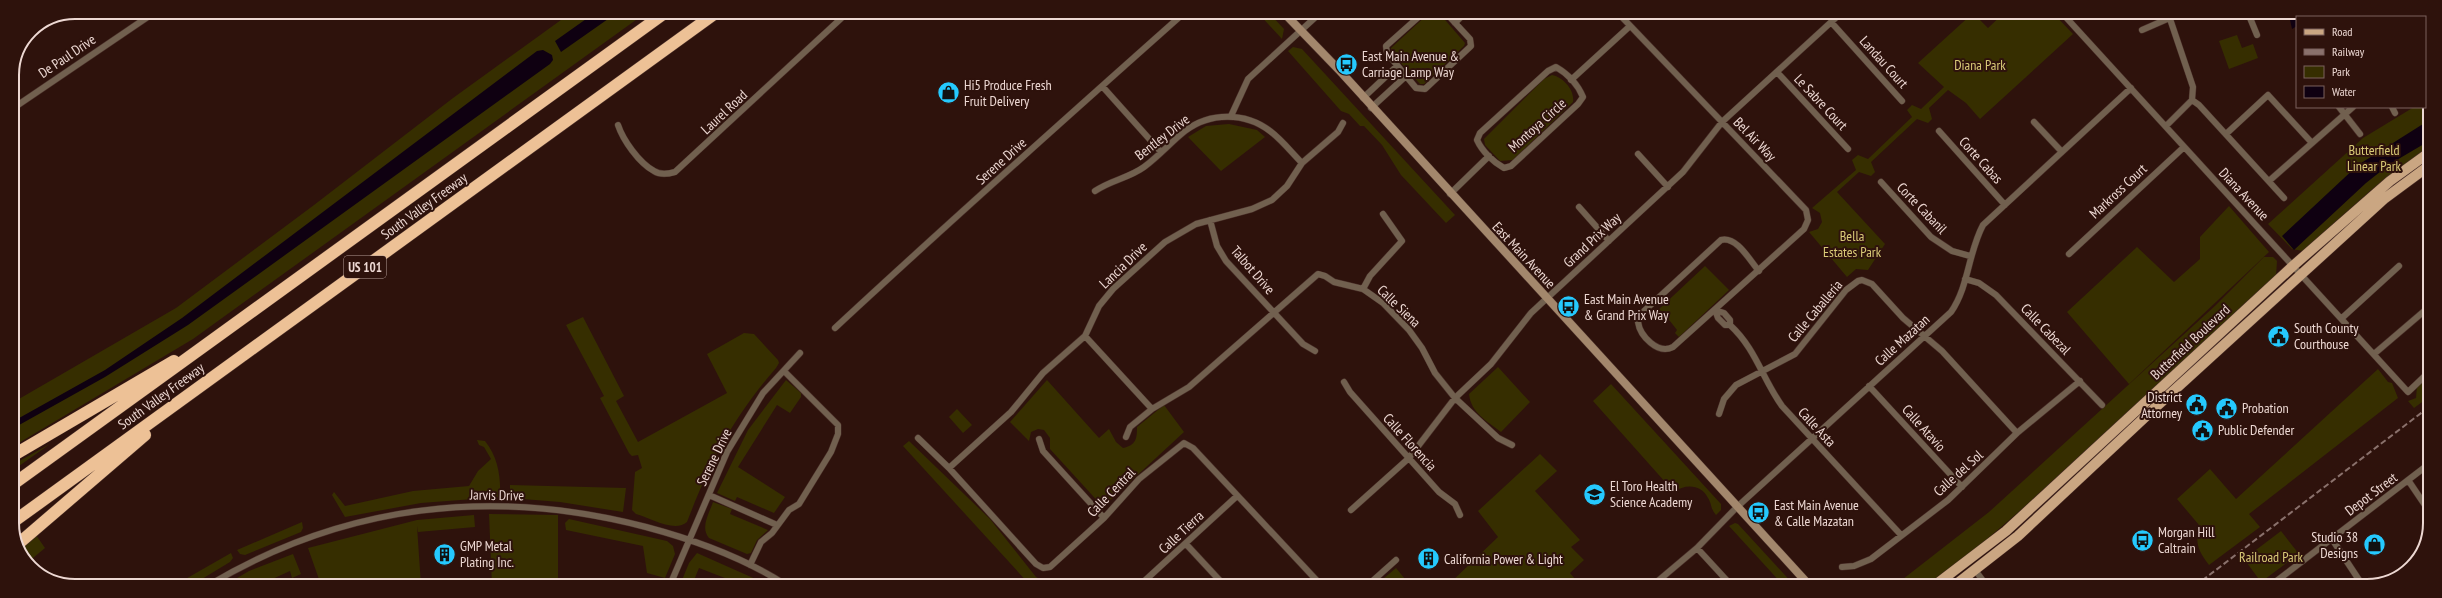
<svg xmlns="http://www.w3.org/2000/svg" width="2442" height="598" font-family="'PT Sans Narrow',sans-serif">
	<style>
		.green { fill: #362e00 }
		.water { fill: #0f0011 }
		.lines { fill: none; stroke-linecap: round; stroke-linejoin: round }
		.minor-casing { stroke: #492e28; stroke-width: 7 }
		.secondary-casing { stroke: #492e28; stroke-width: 9 }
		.primary-casing { stroke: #492e28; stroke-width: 11 }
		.motorway-casing { stroke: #492e28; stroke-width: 13 }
		.minor { stroke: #71604f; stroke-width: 6 }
		.secondary { stroke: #a3876c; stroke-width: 8 }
		.primary { stroke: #caa682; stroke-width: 10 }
		.motorway { stroke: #edc196; stroke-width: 12 }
		.rail { stroke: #8a716c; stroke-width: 2; stroke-dasharray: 6 3; stroke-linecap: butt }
		.labels { text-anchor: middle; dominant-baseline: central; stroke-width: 4; stroke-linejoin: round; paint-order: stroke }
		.shield { fill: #2e120c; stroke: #b49d97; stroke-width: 1 }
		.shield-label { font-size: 13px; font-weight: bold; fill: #edd8d3 }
		.street-label { font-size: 14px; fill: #edd8d3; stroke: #2e120c }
		.poi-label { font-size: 14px; fill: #edd8d3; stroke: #2e120c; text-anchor: start }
		.park-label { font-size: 14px; fill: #dacb78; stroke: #2e120c }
		.rim { fill: none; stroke: #edd8d3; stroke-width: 2 }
	</style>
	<rect width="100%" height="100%" fill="#2e120c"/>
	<!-- green -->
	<path class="green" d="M 572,12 L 647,12 L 193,339 L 12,447 L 12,403 L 176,308 L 314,205 L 453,98 Z
		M 1258,13 L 1269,13 L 1284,29 L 1282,39 Z
		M 1429,13 L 1440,14 L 1465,43 L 1464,46 L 1424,84 L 1420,84 L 1391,52 L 1391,48 Z
		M 1973,13 L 1988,28 L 2004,13 L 2053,13 L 2073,34 L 1980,119 L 1966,103 L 1948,90 L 1929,108 L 1932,119 L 1928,123 L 1917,119 L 1871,162 L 1875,172 L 1871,176 L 1859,172 L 1837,192 L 1885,244 L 1868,270 L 1856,269 L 1847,277 L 1809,232 L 1818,229 L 1822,222 L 1820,213 L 1812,208 L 1856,170 L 1852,160 L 1858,155 L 1868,159 L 1912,117 L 1907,110 L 1912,105 L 1921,109 L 1944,87 L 1918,63 Z
		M 2237,35 L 2242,48 L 2253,44 L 2258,58 L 2229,69 L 2219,41 Z
		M 1293,47 L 1302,49 L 1455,215 L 1446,223 L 1401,175 L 1382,145 L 1364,126 L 1360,126 L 1349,114 L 1341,111 L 1288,51 Z
		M 1552,75 C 1563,77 1575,90 1573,102 L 1513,160 L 1500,161 L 1485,145 L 1484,139 L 1544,79 Z
		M 2414,107 L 2424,107 L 2430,120 L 2430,146 L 2370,191 L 2303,251 L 2292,249 L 2268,224 L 2363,138 Z
		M 1229,124 L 1257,130 L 1265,137 L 1221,171 L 1188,137 L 1206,126 Z
		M 2229,206 L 2269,252 L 2129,384 L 2067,312 L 2137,247 L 2174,282 L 2200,259 L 2200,237 Z
		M 2264,257 L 2273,257 L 2277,261 L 2276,276 L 2022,509 L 1979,546 L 1928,586 L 1894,586 L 1989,512 L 2216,305 Z
		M 1705,266 L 1729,290 L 1679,337 L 1675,333 L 1677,330 L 1662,311 L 1658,310 Z
		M 583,317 L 624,396 L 616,401 L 638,442 L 727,393 L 707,354 L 744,333 L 754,334 L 778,360 L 779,363 L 776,368 C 734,416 710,462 687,522 C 675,533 650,518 636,514 L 632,510 L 635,472 L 642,468 L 638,455 L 632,456 L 629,453 L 600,398 L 604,396 L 566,325 Z
		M 1498,367 L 1530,402 L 1501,432 C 1487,421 1471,413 1469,394 Z
		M 2378,369 L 2388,382 L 2392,383 L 2398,398 L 2249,514 L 2260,527 L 2209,565 C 2198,550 2195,544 2199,525 L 2177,499 L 2210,469 L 2236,499 Z
		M 786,380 L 801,393 L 801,397 L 790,413 L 777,405 L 738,467 L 785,497 L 774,513 L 737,497 L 735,501 L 717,493 L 748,430 Z
		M 1047,380 L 1099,438 L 1109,429 L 1116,442 L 1123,448 C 1136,445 1137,439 1137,427 L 1164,405 L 1184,432 L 1103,507 L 1050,449 L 1050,438 L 1044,430 L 1038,429 L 1031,432 L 1029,441 L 1010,422 Z
		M 2423,381 L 2426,384 L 2429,381 L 2429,397 L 2414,408 L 2408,401 L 2416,398 L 2417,386 Z
		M 1611,384 L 1721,504 L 1721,510 L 1716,515 C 1710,508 1712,504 1708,498 C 1701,484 1685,484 1674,492 L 1593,401 Z
		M 957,409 L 972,425 L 963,433 L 949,417 Z
		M 477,440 L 485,441 C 498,457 501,477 500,497 L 421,503 L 345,517 L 332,495 L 334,492 L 345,506 L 413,491 L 469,486 L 478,471 L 491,459 L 484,447 L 479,445 Z
		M 909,441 L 990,519 L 1036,577 L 1040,579 L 1047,578 L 1054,585 L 1030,585 L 903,446 Z
		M 50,444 L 12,471 L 12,465 Z
		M 1540,454 L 1557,471 L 1535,491 L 1580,540 L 1571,547 L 1584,560 L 1570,573 L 1581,586 L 1448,585 L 1498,537 L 1478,511 Z
		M 510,485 L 626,488 L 623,512 L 560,502 L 510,498 Z
		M 713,502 L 732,509 L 730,514 L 768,530 L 757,540 L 751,553 L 747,554 L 709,538 C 700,527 709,514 713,502 Z
		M 489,514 L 558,515 L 558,585 L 492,585 Z
		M 474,515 L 475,527 L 418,532 L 417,526 L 421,585 L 321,585 L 308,548 L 417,520 Z
		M 569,519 L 667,541 L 673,546 L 675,554 L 665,578 L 647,573 L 643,546 L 566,530 L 565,523 Z
		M 302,522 L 303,528 L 301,532 L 245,555 L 240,554 L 237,550 Z
		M 1735,523 L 1738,524 L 1795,586 L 1784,586 L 1729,526 Z
		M 2281,531 L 2299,554 L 2261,582 L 2244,559 Z
		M 36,535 L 45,548 L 27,563 L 20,548 Z
		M 231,553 L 233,558 L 230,562 L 192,585 L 175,585 Z
		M 697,553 L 769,585 L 743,585 L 699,568 L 692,585 L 680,585 L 689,563 Z
		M 293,554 L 301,574 L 292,578 L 290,571 L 259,585 L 225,585 L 249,571 Z
		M 1396,568 L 1410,585 L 1376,585 Z"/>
	<!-- water -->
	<path class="water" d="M 596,12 L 618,12 L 561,52 L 555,41 Z
		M 2295,13 L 2297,26 L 2292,29 L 2289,15 Z
		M 543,50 L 552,55 L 553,60 L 550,64 L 188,325 L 105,377 L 12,429 L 12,422 L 105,370 L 182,318 L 537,51 Z
		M 2423,124 L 2430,125 L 2429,141 L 2390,164 L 2366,183 L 2294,250 L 2282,236 L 2358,165 Z"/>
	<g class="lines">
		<defs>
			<path id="minor" d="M 1423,13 L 1386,46 L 1387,53 L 1416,88 L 1425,89 L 1471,46 L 1470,39 L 1446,13
				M 1618,13 L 1806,210 L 1808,220 L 1804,229 L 1673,347 C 1658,355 1640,336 1638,322 L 1643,312 L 1721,240 C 1737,236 1750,261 1759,271
				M 1723,13 L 1724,15 L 1726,13
				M 2062,13 L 2408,392 L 2429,372
				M 2248,13 L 2257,35
				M 2352,13 L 2354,17
				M 2358,17 L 2367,13
				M 1831,22 L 1902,101
				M 1455,23 L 1465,13
				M 2142,30 L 2181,13
				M 1556,67 C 1568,74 1578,85 1583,97 L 1578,104 L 1511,166 L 1504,168 C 1493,162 1482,151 1477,140 L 1480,133 L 1548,71 Z
				M 1777,72 L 1848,149
				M 1571,80 L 1630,26
				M 1102,86 L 1161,152
				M 1363,98 L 1397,66
				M 2192,100 L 2199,105 L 2284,198
				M 2339,107 L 2360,134
				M 2392,107 L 2395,113
				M 1371,108 L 1406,76
				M 12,109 L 155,12
				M 1231,116 L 1248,79 L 1320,13
				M 2034,122 L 2062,152
				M 618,125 C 623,140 639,163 654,171 C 660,175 668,174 675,172 L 848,12
				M 2166,126 L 2192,100 L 2193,87 L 2168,13
				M 1939,131 L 2005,205
				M 2226,134 L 2268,95 L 2312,143
				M 1638,154 L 1668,187
				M 2269,181 L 2353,107
				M 1881,182 L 1931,237 L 1952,251 L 1970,256
				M 1095,191 C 1111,180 1129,178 1144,167 C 1159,156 1171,142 1185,131 C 1210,112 1245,112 1270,131 C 1282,140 1292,153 1302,163
				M 1450,194 L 1489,156
				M 1579,207 L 1609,241
				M 1210,220 L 1217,246 L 1226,261 L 1303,344 L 1315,351
				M 2069,254 L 2184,147
				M 1965,279 L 1979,283 L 1996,295 L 2102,405
				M 1363,289 L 1370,276 L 1402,241 L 1383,214
				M 1715,310 L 1718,318 L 1725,325 L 1730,325 C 1756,349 1762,378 1782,406 L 1901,535
				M 1715,310 L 1724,313 L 1730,320 L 1730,325
				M 2342,318 L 2399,266
				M 835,328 C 950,221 1067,117 1184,13
				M 1085,336 L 1152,409 L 1130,427 L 1126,437
				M 2374,354 L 2429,307
				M 1344,382 L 1350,392 L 1439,492 L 1455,504 L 1460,515
				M 1869,386 L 1962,487
				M 1152,409 L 1189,387 L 1318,274 L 1325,276 L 1334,282 L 1363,289 L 1383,303 L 1409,330 L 1422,348 L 1435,373 L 1455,398 L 1498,438 L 1512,445
				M 1719,414 L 1724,399 L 1736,385 L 1795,354 L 1846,290 L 1858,281 L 1862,280 L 1872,284 L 1903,318 L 1942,351 L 2017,433
				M 918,438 L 949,468 L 1036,564 L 1043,568 L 1050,567 L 1104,518 L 1139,479 L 1184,443 L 1193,448 L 1321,585
				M 1039,439 L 1043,451 L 1104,518
				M 949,468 L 1011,412 L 1043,373 L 1085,336 L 1099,306 L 1113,289 L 1165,242 L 1196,224 L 1252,209 L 1272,200 L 1287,186 L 1302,163 L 1338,132 L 1343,123
				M 2408,480 L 2429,511
				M 709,495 L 777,525
				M 1351,510 L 1409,458 L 1455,398 L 1491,364 L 1531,313 L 1683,172 L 1722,122 L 1841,13
				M 2332,539 L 2363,586
				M 1186,544 L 1224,585
				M 1697,548 L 1732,586
				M 750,565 L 761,542 L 772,533 L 789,510 L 799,504 L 831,452 L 838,434 L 838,425 L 784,371
				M 1842,567 L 1854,566 L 1871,559 L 1948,500 L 2017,433 L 2080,381
				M 1975,570 L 1987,586
				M 209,585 C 345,504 493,487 646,527 C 695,540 743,557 786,585
				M 670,585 L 727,452 L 763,393 L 800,353
				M 1140,585 L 1237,496
				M 1368,585 L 1396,560
				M 1652,586 L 1697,548 L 1737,507 L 1951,312 C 1969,286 1968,253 1983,225 L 2131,88
				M 2270,586 L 2429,464"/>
			<path id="secondary" d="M 1284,13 L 1340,71 L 1810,586
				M 2425,82 L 2430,93"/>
			<path id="primary" d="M 1934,586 L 2006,531 L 2294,265 L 2390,181 L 2430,152
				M 1954,586 L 2018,536 L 2158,405 L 2384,199 L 2430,165"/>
			<path id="motorway" d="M 12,456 L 174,361
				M 12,485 L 666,12
				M 13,522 L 717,12
				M 18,544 L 145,435"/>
		</defs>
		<!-- minor casing -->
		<use href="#minor" class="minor-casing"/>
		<!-- secondary casing -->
		<use href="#secondary" class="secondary-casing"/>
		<!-- primary casing -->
		<use href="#primary" class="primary-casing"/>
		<!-- motorway casing -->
		<use href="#motorway" class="motorway-casing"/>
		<!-- minor -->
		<use href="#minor" class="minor"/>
		<!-- secondary -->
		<use href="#secondary" class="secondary"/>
		<!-- primary -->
		<use href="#primary" class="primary"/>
		<!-- motorway -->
		<use href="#motorway" class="motorway"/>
		<!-- rail -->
		<path class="rail" d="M 2195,586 L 2429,407"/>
	</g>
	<!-- icons -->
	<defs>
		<symbol id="bus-disc" viewBox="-11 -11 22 22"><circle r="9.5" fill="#25c9fe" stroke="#2e120c"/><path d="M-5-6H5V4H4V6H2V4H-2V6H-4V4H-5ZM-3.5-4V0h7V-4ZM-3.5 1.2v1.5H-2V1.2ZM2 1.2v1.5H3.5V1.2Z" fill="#111"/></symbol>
		<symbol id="shop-disc" viewBox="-11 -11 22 22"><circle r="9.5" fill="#25c9fe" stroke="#2e120c"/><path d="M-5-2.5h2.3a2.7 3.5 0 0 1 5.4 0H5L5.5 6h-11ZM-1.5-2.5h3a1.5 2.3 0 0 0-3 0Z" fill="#111"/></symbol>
		<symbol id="civic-disc" viewBox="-11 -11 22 22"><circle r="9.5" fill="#25c9fe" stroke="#2e120c"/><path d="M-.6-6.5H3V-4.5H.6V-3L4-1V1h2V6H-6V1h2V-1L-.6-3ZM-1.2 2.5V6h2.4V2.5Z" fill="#111"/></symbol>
		<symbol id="school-disc" viewBox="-11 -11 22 22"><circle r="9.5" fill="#25c9fe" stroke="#2e120c"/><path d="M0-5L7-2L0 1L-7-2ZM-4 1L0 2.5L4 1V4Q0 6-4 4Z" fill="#111"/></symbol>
		<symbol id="building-disc" viewBox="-11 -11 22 22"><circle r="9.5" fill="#25c9fe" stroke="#2e120c"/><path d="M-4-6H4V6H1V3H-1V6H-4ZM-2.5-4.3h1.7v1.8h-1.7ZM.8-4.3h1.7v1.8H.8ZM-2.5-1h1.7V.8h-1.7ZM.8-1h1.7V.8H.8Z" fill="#111"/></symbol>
	</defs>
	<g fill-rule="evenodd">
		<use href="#bus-disc" x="1334" y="52" width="25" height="25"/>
		<use href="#shop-disc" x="936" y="80" width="25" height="25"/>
		<use href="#bus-disc" x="1556" y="294" width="25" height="25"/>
		<use href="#civic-disc" x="2266" y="324" width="25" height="25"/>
		<use href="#civic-disc" x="2184" y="392" width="25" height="25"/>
		<use href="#civic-disc" x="2214" y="396" width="25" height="25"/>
		<use href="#civic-disc" x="2190" y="418" width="25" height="25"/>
		<use href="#school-disc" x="1582" y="482" width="25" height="25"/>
		<use href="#bus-disc" x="1746" y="500" width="25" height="25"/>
		<use href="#bus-disc" x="2130" y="528" width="25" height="25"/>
		<use href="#shop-disc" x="2362" y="532" width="25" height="25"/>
		<use href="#building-disc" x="432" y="542" width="25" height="25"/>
		<use href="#building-disc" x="1416" y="546" width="25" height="25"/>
	</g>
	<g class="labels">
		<!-- shield labels -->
		<rect class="shield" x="344" y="256" width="42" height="22" rx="3"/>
		<g class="shield-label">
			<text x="365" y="267">US 101</text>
		</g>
		<!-- street labels -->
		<g class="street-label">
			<text transform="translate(67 56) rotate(-34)">De Paul Drive</text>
			<text transform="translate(1884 62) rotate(48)">Landau Court</text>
			<text transform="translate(1821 102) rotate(47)">Le Sabre Court</text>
			<text transform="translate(724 112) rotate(-43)">Laurel Road</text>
			<text transform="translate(1537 125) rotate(-42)">Montoya Circle</text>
			<text transform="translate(1162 137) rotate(-38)">Bentley Drive</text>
			<text transform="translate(1755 139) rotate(46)">Bel Air Way</text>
			<text transform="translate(1981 160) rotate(48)">Corte Cabas</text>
			<text transform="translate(1001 161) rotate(-42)">Serene Drive</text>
			<text transform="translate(2118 191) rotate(-43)">Markross Court</text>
			<text transform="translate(2244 194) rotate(47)">Diana Avenue</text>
			<text transform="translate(424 206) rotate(-36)">South Valley Freeway</text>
			<text transform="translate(1922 208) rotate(46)">Corte Cabanil</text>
			<text transform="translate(1592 240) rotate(-43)">Grand Prix Way</text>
			<text transform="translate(1524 255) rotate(47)">East Main Avenue</text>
			<text transform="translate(1123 265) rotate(-44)">Lancia Drive</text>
			<text transform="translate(1253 270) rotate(49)">Talbot Drive</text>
			<text transform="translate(1399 306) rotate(44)">Calle Siena</text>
			<text transform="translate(1815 311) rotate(-50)">Calle Caballeria</text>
			<text transform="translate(2046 329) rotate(46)">Calle Cabezal</text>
			<text transform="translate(1902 340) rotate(-42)">Calle Mazatan</text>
			<text transform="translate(2190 342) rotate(-43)">Butterfield Boulevard</text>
			<text transform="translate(161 396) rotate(-36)">South Valley Freeway</text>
			<text transform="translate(1817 427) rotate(47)">Calle Asta</text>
			<text transform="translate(1924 428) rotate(48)">Calle Atavio</text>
			<text transform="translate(1410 442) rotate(48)">Calle Florencia</text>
			<text transform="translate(714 457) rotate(-64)">Serene Drive</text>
			<text transform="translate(1958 473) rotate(-42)">Calle del Sol</text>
			<text transform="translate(1111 492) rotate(-46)">Calle Central</text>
			<text transform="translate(2371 494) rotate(-37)">Depot Street</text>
			<text transform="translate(497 495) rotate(1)">Jarvis Drive</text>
			<text transform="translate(1181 532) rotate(-43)">Calle Tierra</text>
		</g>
		<!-- poi labels -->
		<g class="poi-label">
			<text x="1362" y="56">East Main Avenue &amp;<tspan x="1362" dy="16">Carriage Lamp Way</tspan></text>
			<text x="964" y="85">Hi5 Produce Fresh<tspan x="964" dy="16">Fruit Delivery</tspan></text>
			<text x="1584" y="299">East Main Avenue<tspan x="1584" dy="16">&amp; Grand Prix Way</tspan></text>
			<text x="2294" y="328">South County<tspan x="2294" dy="16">Courthouse</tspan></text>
			<text x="2182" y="397" text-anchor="end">District<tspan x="2182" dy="16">Attorney</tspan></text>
			<text x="2242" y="408">Probation</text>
			<text x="2218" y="430">Public Defender</text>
			<text x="1610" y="486">El Toro Health<tspan x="1610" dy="16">Science Academy</tspan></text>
			<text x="1774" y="505">East Main Avenue<tspan x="1774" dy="16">&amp; Calle Mazatan</tspan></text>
			<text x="2158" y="532">Morgan Hill<tspan x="2158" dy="16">Caltrain</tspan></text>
			<text x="2358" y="537" text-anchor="end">Studio 38<tspan x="2358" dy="16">Designs</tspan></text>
			<text x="460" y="546">GMP Metal<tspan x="460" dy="16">Plating Inc.</tspan></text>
			<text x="1444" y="559">California Power &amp; Light</text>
		</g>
		<!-- park labels -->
		<g class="park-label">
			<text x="1980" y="65">Diana Park</text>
			<text x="2374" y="150">Butterfield<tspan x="2374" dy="16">Linear Park</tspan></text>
			<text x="1852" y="236">Bella<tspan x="1852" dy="16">Estates Park</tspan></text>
			<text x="2271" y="557">Railroad Park</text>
		</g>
	</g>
	<!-- crop -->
	<path d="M0 0H2442V598H0ZM75 19H2367A56 56 0 0 1 2423 75V523A56 56 0 0 1 2367 579H75A56 56 0 0 1 19 523V75A56 56 0 0 1 75 19Z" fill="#2e120c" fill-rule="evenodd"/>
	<path class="rim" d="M75 19H2367A56 56 0 0 1 2423 75V523A56 56 0 0 1 2367 579H75A56 56 0 0 1 19 523V75A56 56 0 0 1 75 19Z"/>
	<!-- legend -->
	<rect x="2296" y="16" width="130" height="92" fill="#2e120c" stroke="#7a615c"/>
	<rect x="2304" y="29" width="20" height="6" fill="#caa682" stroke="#7a615c"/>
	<text x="2332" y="36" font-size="12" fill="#edd8d3">Road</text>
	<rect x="2304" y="49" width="20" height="6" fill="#8a716c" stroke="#7a615c"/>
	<text x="2332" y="56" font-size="12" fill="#edd8d3">Railway</text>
	<rect x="2304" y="66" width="20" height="12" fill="#362e00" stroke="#7a615c"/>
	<text x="2332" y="76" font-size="12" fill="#edd8d3">Park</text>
	<rect x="2304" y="86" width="20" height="12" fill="#0f0011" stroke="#7a615c"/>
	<text x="2332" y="96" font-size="12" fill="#edd8d3">Water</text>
</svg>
